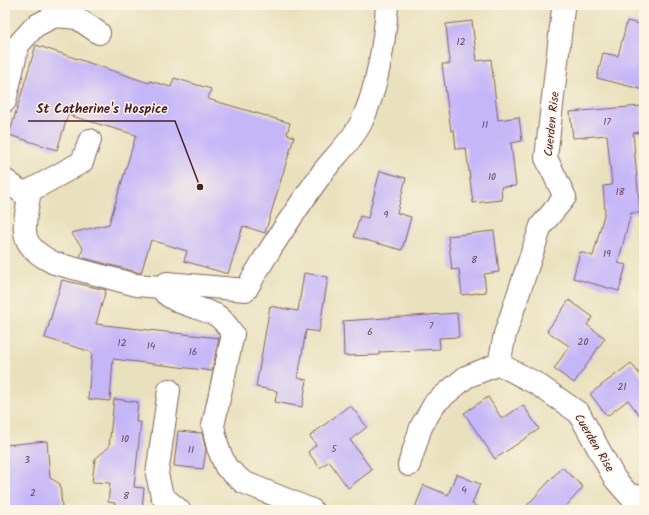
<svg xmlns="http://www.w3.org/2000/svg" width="649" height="515" font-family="Kalam,sans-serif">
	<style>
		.building { fill: #c5b6f8 }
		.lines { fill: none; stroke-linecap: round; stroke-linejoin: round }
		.minor-casing { stroke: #82635e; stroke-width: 24 }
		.minor { stroke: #fff; stroke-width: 22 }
		.labels { text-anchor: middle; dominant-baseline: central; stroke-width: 3; stroke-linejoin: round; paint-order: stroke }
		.number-label { font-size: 10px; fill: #69455e }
		.street-label { font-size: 12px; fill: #4a1f2b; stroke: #fcf5e5 }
		.leader { fill: none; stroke: #4a1f2b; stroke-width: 1.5 }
		.callout-dot { fill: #4a1f2b; stroke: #fcf5e5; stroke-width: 1.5 }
		.callout-label { font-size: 13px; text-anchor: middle; font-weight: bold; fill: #4a1f2b; stroke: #fcf5e5; stroke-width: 3; stroke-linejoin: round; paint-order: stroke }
	</style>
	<rect width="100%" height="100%" fill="#fcf5e5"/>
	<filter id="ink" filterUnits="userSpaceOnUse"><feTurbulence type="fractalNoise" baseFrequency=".025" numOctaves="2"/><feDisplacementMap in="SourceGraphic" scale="8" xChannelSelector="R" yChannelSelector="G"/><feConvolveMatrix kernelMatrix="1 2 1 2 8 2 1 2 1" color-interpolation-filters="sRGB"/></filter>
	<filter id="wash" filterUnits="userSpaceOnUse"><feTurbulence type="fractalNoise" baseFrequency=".012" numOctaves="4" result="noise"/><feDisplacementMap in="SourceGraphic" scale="16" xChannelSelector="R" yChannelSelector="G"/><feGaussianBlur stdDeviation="0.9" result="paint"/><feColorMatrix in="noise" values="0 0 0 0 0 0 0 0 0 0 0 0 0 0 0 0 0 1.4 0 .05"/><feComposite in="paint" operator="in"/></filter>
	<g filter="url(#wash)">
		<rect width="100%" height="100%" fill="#e9e1bd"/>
		<g id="blocks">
			<!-- building -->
			<path class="building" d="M 472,21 L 477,61 L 491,59 L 498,120 L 519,117 L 522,141 L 511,143 L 516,186 L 501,187 L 502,200 L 473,203 L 466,148 L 456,149 L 454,130 L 451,131 L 442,64 L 450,64 L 446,24 Z
				M 627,21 L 644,25 L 644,90 L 597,78 L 603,53 L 618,56 Z
				M 36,45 L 149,83 L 150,81 L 171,87 L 174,78 L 211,89 L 208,99 L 290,123 L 287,134 L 294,137 L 265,233 L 243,226 L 228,274 L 184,261 L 187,251 L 151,240 L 141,273 L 80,257 L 83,248 L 71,233 L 109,224 L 136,135 L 68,115 L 57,150 L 9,135 Z
				M 641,106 L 644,132 L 633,133 L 640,213 L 631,213 L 618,263 L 626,265 L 619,291 L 573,278 L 580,252 L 593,256 L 605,211 L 603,186 L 612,185 L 607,135 L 573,138 L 570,112 Z
				M 380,171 L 406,178 L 397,213 L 411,217 L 402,250 L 354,237 L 360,216 L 368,218 Z
				M 494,231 L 499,272 L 484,274 L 486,292 L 462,295 L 459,269 L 452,270 L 448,236 Z
				M 304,273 L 328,277 L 319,332 L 306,330 L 298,378 L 307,380 L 302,407 L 275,402 L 277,391 L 256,387 L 270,306 L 298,311 Z
				M 62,280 L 106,290 L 96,324 L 219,338 L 212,371 L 113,359 L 110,401 L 88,399 L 92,352 L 45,338 Z
				M 569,300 L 593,317 L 587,325 L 605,338 L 574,383 L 554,369 L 569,346 L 547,331 Z
				M 457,313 L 459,337 L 439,338 L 440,349 L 379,352 L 379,355 L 344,356 L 343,321 Z
				M 631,363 L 644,380 L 644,421 L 628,400 L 607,416 L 590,394 Z
				M 488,397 L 502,419 L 523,405 L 539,429 L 495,459 L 464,413 Z
				M 114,399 L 138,402 L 136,422 L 141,422 L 134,487 L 144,488 L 142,510 L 114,510 L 115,503 L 108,502 L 110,483 L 92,482 L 95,459 L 109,447 Z
				M 350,405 L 367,427 L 350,440 L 372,470 L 348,488 L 329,461 L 320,468 L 308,452 L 316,445 L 310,436 Z
				M 178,431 L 202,433 L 206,450 L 203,469 L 174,466 Z
				M 47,441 L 50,478 L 60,484 L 62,507 L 31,510 L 5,510 L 5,445 Z
				M 562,467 L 583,487 L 563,510 L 523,510 Z
				M 456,474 L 480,484 L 472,504 L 484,510 L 414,510 L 424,485 L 448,495 Z"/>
		</g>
	</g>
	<g filter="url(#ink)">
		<use href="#blocks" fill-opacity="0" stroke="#82635e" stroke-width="1"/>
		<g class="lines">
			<defs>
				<path id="minor" d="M 563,9 L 546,158 L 565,197 L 541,226 L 505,334 L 499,364 L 537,384 L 579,413 L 615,479 L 629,495 L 644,497
					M 5,101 L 18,45 L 35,26 L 55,16 L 77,18 L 99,33
					M 5,180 L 24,194 L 82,162 L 90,140
					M 30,190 C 25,228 14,243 54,263 L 136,285 L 161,287
					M 169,390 L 157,474 L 162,496 L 179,510
					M 409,465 L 421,427 L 435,403 L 466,377 L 499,364
					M 312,510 L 243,482 L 226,467 L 218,448 L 213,426 L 233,334 C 228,327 223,319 216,315 C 201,307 167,303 161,287 L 167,283 L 246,290 C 268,250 295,211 322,173 C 334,157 352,141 361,123 C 377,90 385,41 387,5"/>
			</defs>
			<!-- minor casing -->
			<use href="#minor" class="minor-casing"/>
			<!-- minor -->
			<use href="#minor" class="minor"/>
		</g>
	</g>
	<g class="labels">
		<!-- number labels -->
		<g class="number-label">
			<text x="461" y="42">12</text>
			<text x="607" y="122">17</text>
			<text x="485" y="125">11</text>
			<text x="492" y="177">10</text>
			<text x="620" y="192">18</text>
			<text x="386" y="215">9</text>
			<text x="607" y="254">19</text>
			<text x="474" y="260">8</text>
			<text x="431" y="326">7</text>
			<text x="370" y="332">6</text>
			<text x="583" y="342">20</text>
			<text x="122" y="343">12</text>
			<text x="151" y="346">14</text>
			<text x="193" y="352">16</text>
			<text x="622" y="387">21</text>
			<text x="125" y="439">10</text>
			<text x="334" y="449">5</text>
			<text x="191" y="450">11</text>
			<text x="27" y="460">3</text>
			<text x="464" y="490">4</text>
			<text x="33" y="493">2</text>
			<text x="126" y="496">8</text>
		</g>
		<!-- street labels -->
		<g class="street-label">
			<text transform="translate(552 124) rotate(-84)">Cuerden Rise</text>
			<text transform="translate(594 443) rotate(59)">Cuerden Rise</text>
		</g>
	</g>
	<!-- callouts -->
	<path class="leader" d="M200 187L175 121H28"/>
	<circle class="callout-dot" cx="200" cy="187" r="4"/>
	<g class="callout-label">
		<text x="102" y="113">St Catherine's Hospice</text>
	</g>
	<!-- margin -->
	<rect width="649" height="515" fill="none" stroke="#fcf5e5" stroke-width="20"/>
</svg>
